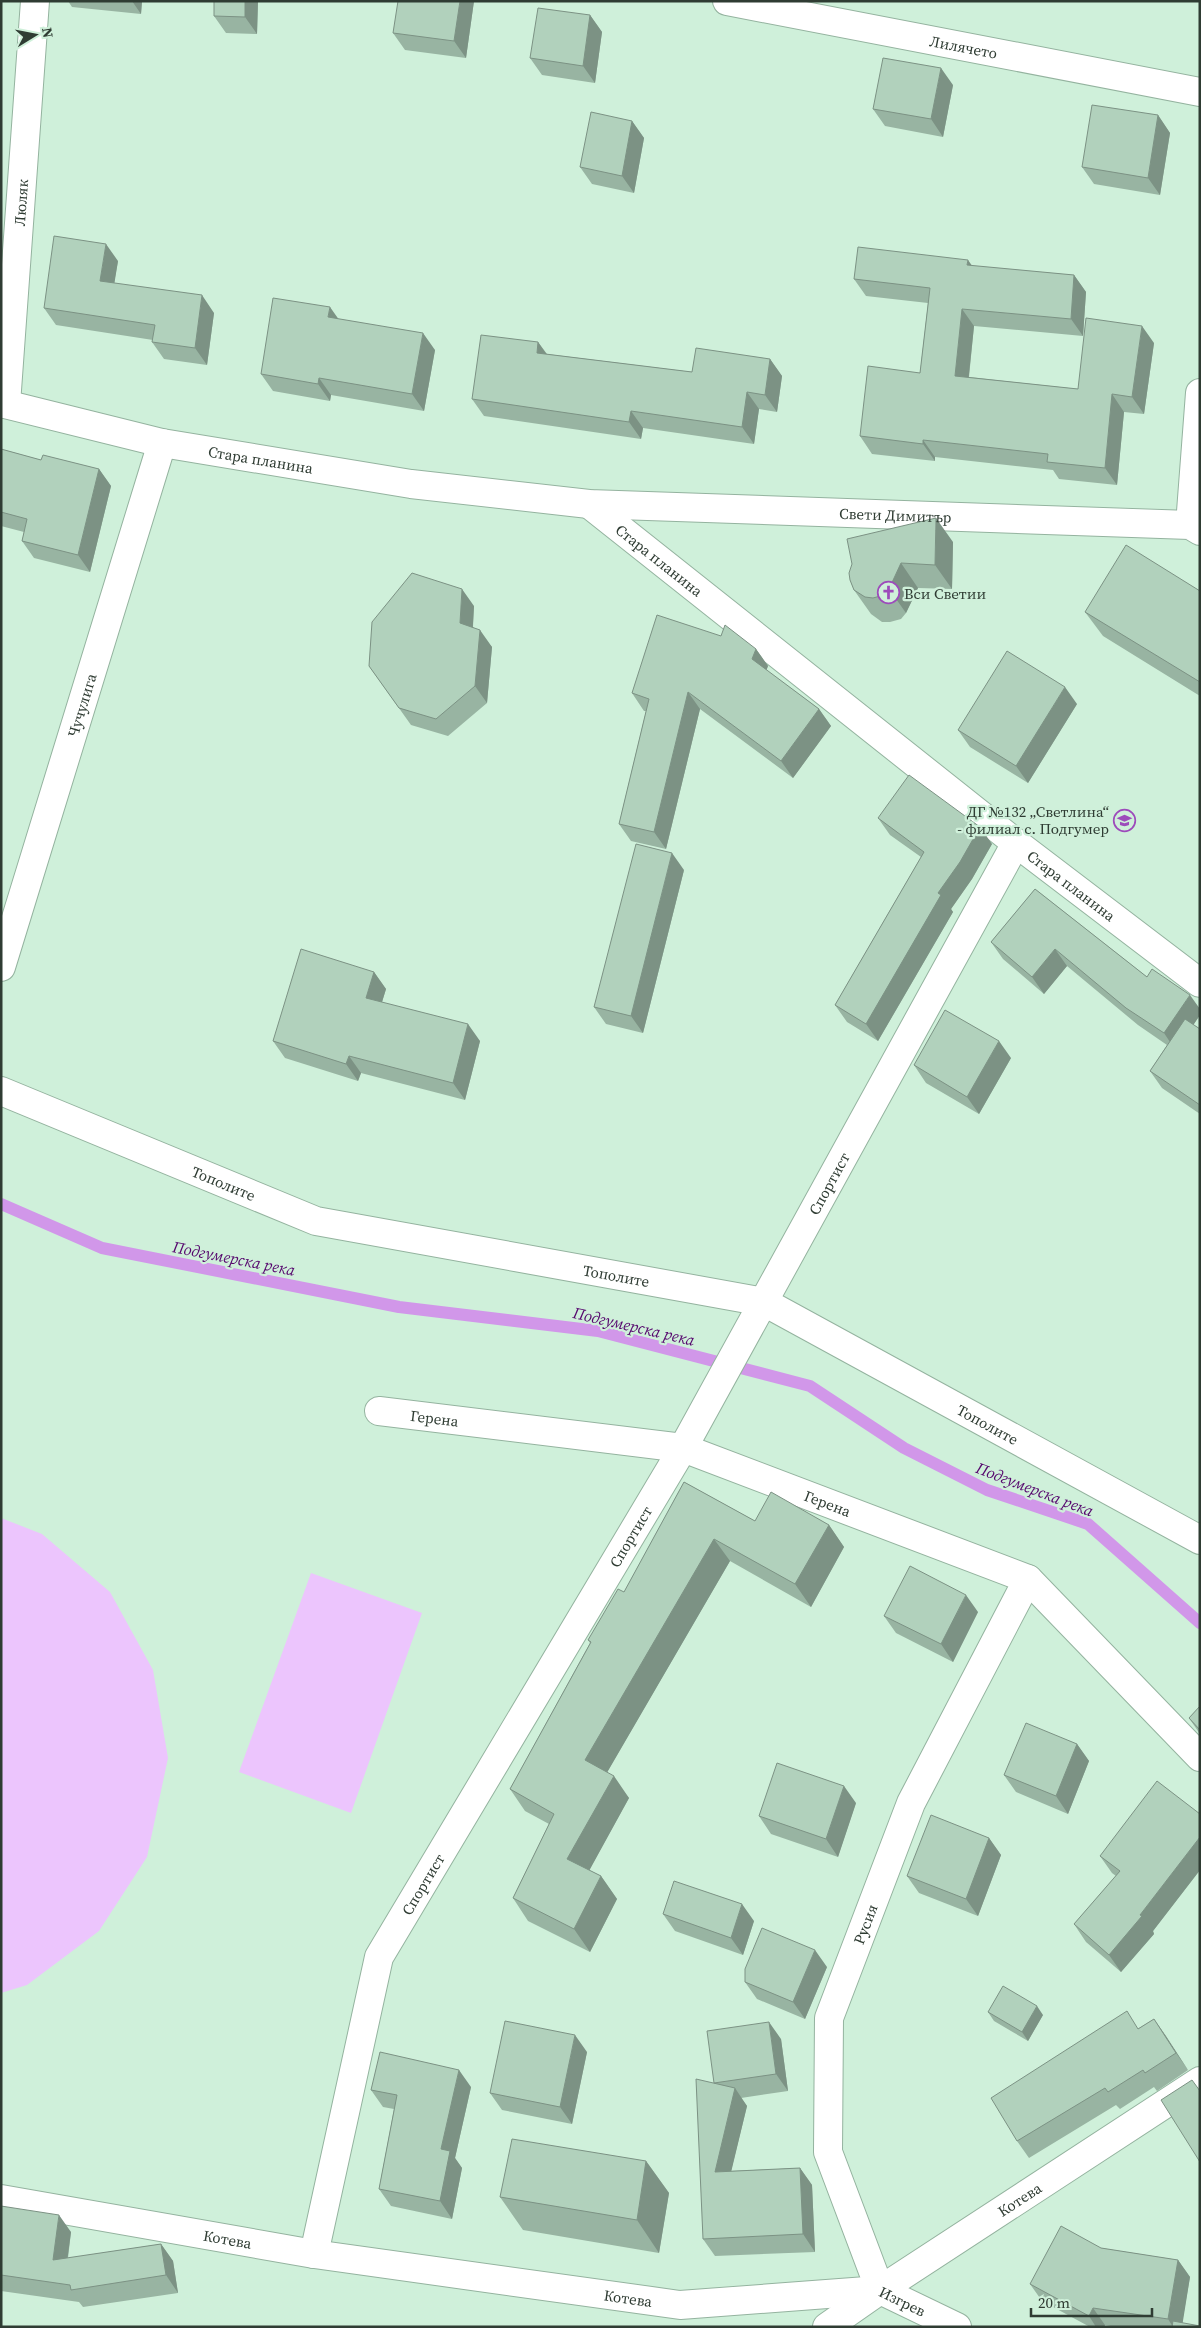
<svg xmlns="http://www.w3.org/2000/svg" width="1201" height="2328" font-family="'Source Serif 4',serif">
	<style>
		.garden { fill: #ecc5fd }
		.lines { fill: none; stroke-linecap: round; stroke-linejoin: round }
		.stream { stroke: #d197e9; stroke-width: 12 }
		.street-casing { stroke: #94b39f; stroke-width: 30 }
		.secondary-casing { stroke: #94b39f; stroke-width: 30 }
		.street { stroke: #fff; stroke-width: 28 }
		.secondary { stroke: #fff; stroke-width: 28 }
		.wall { fill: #98b4a2 }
		.shaded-wall { fill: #7c9284 }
		.building { fill: #b1d1bc; stroke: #7c9284 }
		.labels { text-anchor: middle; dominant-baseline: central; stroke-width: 4.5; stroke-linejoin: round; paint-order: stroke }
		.street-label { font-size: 15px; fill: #2f3c33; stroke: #cff0da }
		.poi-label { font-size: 15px; fill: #2f3c33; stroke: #cff0da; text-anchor: start }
		.water-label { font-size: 16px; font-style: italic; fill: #55066d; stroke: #cff0da }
	</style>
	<rect width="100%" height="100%" fill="#cff0da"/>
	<!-- garden -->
	<path class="garden" d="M 1,1518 L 42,1534 L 110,1592 L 153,1670 L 168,1758 L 147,1857 L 99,1931 L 27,1985 L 1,1993 Z
		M 311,1573 L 422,1613 L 351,1813 L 239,1772 Z"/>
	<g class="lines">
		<!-- stream -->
		<path class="stream" d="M 1,1204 L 102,1248 L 399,1307 L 598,1331 L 810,1386 L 904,1448 L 987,1490 L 1088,1524 L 1200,1623"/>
		<defs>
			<g id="street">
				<path id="s1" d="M 727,1 L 1200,92"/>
				<path id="s2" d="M 6,404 L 35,1"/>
				<path id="s3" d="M 589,504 L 1016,843 L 1200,983"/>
				<path d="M 1190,525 L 1200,393"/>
				<path id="s4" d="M 1,967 L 162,443"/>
				<path id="s5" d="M 1,1091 L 316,1221 L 764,1302 L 1200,1540"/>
				<path id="s6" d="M 379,1411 L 683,1448 L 1028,1579 L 1200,1757"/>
				<path id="s7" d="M 1,2199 L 314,2254 L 680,2305 L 880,2290"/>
				<path id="s8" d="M 314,2254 L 379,1957 L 683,1448 L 1016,843"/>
				<path id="s9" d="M 880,2290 L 828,2152 L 829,2018 L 911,1803 L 1028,1579"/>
				<path id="s10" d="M 880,2290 L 957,2327"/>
				<path id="s11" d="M 827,2327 L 880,2290 L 1200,2081"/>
			</g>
			<g id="secondary">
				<path id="s12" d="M 1,403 L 162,443 L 411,484 L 589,504 L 1190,525 L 1200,531"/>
			</g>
		</defs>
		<!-- street casing -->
		<use href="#street" class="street-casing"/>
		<!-- secondary casing -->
		<use href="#secondary" class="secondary-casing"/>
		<!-- street -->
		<use href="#street" class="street"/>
		<!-- secondary -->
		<use href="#secondary" class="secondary"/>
	</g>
	<!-- wall -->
	<path class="wall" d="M 68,1 L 142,1 L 141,14 L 72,7 Z
		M 214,1 L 258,1 L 257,34 L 226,33 L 214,16 Z
		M 474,1 L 466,58 L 405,50 L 393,33 Z
		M 590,15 L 602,32 L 595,83 L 542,75 L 530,58 Z
		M 953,85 L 943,137 L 885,126 L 873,109 Z
		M 1158,115 L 1170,133 L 1160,195 L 1094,184 L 1082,167 Z
		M 632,121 L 644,138 L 634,193 L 592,184 L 580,167 Z
		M 118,261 L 114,283 L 214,313 L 207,365 L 164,359 L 152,342 L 153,340 L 56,325 L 44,308 Z
		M 972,266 L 1074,275 L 1086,292 L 1083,336 L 974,326 L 969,377 L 1078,389 L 1154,343 L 1144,414 L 1124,412 L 1117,485 L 1059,479 L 1053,470 L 935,457 L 935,461 L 872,454 L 860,436 L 920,373 L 928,303 L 866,296 L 854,279 Z
		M 338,319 L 435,350 L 424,411 L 331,395 L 330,401 L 273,391 L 261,374 Z
		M 538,342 L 547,354 L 692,372 L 770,359 L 782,376 L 777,412 L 759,409 L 754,444 L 643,428 L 641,439 L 484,416 L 472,399 Z
		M 1,449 L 41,460 L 99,469 L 111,486 L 90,572 L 34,558 L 22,541 L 24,532 L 1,526 Z
		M 953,542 L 952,589 L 918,588 L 906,613 L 901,619 L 890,622 L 882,622 L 871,614 L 854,590 L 850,580 Z
		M 1200,591 L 1200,696 L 1103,636 L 1085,612 Z
		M 474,606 L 473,627 L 492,647 L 487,703 L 448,736 L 411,725 L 369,666 Z
		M 756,649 L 768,666 L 766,670 L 819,709 L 831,726 L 793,778 L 700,709 L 666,849 L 631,841 L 619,824 L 646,711 L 644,711 L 632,693 Z
		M 1077,704 L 1028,783 L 970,747 L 958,730 Z
		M 878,818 L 992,844 L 972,879 L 951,909 L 953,912 L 878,1041 L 847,1022 L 835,1005 L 921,857 L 890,835 Z
		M 684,870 L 643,1033 L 606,1024 L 594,1007 Z
		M 1035,889 L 1147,977 L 1200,1009 L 1200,1015 L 1193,1025 L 1200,1029 L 1200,1114 L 1162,1088 L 1150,1071 L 1167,1045 L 1138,1025 L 1067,966 L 1044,994 L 1003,959 L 991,942 Z
		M 374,972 L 386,989 L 382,1002 L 480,1041 L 465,1100 L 361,1073 L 358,1081 L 285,1058 L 273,1041 Z
		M 1011,1058 L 979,1114 L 926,1083 L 914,1065 Z
		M 684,1482 L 755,1521 L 829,1525 L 844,1547 L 811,1607 L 730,1561 L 607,1772 L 629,1798 L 589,1870 L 601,1876 L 617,1899 L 590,1952 L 528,1921 L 513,1898 L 549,1824 L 525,1811 L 510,1789 L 590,1643 L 588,1640 L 624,1592 Z
		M 978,1612 L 953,1662 L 896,1633 L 884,1616 Z
		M 1200,1706 L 1200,1734 L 1189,1718 Z
		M 1077,1744 L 1089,1761 L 1068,1814 L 1016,1792 L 1004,1775 Z
		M 856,1803 L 838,1857 L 771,1834 L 759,1816 Z
		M 1200,1814 L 1200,1870 L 1153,1931 L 1154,1934 L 1121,1972 L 1086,1942 L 1074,1924 L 1116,1876 L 1112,1873 L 1100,1856 Z
		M 989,1838 L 1001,1855 L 978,1916 L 919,1893 L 907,1876 Z
		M 663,1914 L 754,1921 L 743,1955 L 675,1931 Z
		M 827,1967 L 805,2019 L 757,1999 L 745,1982 Z
		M 988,2012 L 1043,2015 L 1028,2041 L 994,2021 Z
		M 1154,2019 L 1188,2070 L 1157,2091 L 1154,2087 L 1120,2109 L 1116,2105 L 1029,2158 L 1017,2141 L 1139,2028 Z
		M 781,2039 L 788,2091 L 741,2098 L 747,2106 L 731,2171 L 800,2168 L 812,2185 L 815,2252 L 715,2256 L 703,2239 L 714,2083 Z
		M 587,2052 L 572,2124 L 502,2110 L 490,2093 Z
		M 471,2087 L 455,2158 L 462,2168 L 452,2219 L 391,2206 L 379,2189 L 394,2109 L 383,2107 L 371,2090 Z
		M 646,2161 L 669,2193 L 659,2253 L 523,2230 L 500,2197 Z
		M 1,2206 L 71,2232 L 68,2258 L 161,2244 L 173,2261 L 178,2293 L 83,2307 L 79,2302 L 1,2291 Z
		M 1101,2248 L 1178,2260 L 1190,2277 L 1182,2323 L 1200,2327 L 1116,2327 L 1105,2325 L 1104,2327 L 1090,2327 L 1042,2301 L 1030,2284 Z"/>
	<!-- shaded-wall -->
	<path class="shaded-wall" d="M 132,1 L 142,1 L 141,14 Z
		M 245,1 L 258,1 L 257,34 L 245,17 Z
		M 460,1 L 474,1 L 466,58 L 454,41 Z
		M 590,15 L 602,32 L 595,83 L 583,66 Z
		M 941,68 L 953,85 L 943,137 L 931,119 Z
		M 1158,115 L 1170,133 L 1160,195 L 1148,178 Z
		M 632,121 L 644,138 L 634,193 L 622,176 Z
		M 106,244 L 118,261 L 112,298 L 100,281 Z
		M 968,260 L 980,277 L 967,265 Z
		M 1074,275 L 1086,292 L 1083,336 L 1071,319 Z
		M 202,295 L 214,313 L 207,365 L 195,348 Z
		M 330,307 L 342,324 L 328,317 Z
		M 962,309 L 974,326 L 967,393 L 955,376 Z
		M 1142,326 L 1154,343 L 1144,414 L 1132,397 Z
		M 423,333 L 435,350 L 424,411 L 412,394 Z
		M 538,342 L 550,359 L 537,353 Z
		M 770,359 L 782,376 L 777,412 L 765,395 Z
		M 319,378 L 331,395 L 330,401 L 318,384 Z
		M 747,392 L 759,409 L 754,444 L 742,427 Z
		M 1112,394 L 1124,412 L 1117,485 L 1105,468 Z
		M 631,411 L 643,428 L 641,439 L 629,422 Z
		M 923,440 L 935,457 L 935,461 L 923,444 Z
		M 99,469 L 111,486 L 90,572 L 78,555 Z
		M 936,518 L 953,542 L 952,589 L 935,565 Z
		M 901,563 L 918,588 L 906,613 L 889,589 Z
		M 462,589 L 474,606 L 472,640 L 460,623 Z
		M 480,630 L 492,647 L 487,703 L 475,686 Z
		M 756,649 L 768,666 L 764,677 L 752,659 Z
		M 1065,687 L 1077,704 L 1028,783 L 1016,766 Z
		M 688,692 L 700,709 L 666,849 L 654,832 Z
		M 819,709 L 831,726 L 793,778 L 781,761 Z
		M 980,827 L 992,844 L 972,879 L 951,909 L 953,912 L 878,1041 L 866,1024 L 938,893 Z
		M 672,853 L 684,870 L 643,1033 L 631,1016 Z
		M 1055,949 L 1067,966 L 1044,994 L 1032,977 Z
		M 374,972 L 386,989 L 378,1015 L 366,998 Z
		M 1190,995 L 1200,1009 L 1200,1015 L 1176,1051 L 1164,1033 Z
		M 468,1024 L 480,1041 L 465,1100 L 453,1083 Z
		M 999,1041 L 1011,1058 L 979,1114 L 967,1097 Z
		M 349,1056 L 361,1073 L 358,1081 L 346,1064 Z
		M 829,1525 L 844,1547 L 811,1607 L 795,1584 Z
		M 714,1539 L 730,1561 L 601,1783 L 585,1760 Z
		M 966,1595 L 978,1612 L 953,1662 L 941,1644 Z
		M 1077,1744 L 1089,1761 L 1068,1814 L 1056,1796 Z
		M 614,1776 L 629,1798 L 583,1882 L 567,1859 Z
		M 844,1786 L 856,1803 L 838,1857 L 826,1839 Z
		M 1200,1837 L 1200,1870 L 1153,1931 L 1154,1934 L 1121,1972 L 1109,1955 L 1140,1915 Z
		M 989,1838 L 1001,1855 L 978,1916 L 966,1899 Z
		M 601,1876 L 617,1899 L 590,1952 L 574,1929 Z
		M 742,1904 L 754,1921 L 743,1955 L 731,1938 Z
		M 815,1950 L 827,1967 L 805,2019 L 793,2002 Z
		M 1037,2006 L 1043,2015 L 1028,2041 L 1022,2032 Z
		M 1154,2019 L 1166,2036 L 1188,2070 L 1176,2053 Z
		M 769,2022 L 781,2039 L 788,2091 L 776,2074 Z
		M 575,2035 L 587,2052 L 572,2124 L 560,2107 Z
		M 459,2070 L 471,2087 L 455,2158 L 462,2168 L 452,2219 L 440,2201 L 441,2149 Z
		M 735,2088 L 747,2106 L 727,2189 L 715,2172 Z
		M 646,2161 L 669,2193 L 659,2253 L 637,2220 Z
		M 800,2168 L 812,2185 L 815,2252 L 803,2234 Z
		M 59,2215 L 71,2232 L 65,2277 L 53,2260 Z
		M 161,2244 L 173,2261 L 178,2293 L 166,2275 Z
		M 1178,2260 L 1190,2277 L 1182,2327 L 1173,2327 L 1168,2319 Z
		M 1093,2308 L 1105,2325 L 1104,2327 L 1096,2327 L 1089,2316 Z"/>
	<!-- building -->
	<path class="building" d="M 214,1 L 245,1 L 245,17 L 214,16 Z
		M 398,1 L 460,1 L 454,41 L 393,33 Z
		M 538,8 L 590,15 L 583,66 L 530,58 Z
		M 883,58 L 941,68 L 931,119 L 873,109 Z
		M 1092,105 L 1158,115 L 1148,178 L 1082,167 Z
		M 591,112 L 632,121 L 622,176 L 580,167 Z
		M 54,236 L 106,244 L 100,281 L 202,295 L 195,348 L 152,342 L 155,325 L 44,308 Z
		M 858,247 L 968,260 L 967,265 L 1074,275 L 1071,319 L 962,309 L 955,376 L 1078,389 L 1086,318 L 1142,326 L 1132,397 L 1112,394 L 1105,468 L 1047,462 L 1048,454 L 923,440 L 923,444 L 860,436 L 868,366 L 920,373 L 930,288 L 854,279 Z
		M 273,298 L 330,307 L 328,317 L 423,333 L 412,394 L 319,378 L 318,384 L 261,374 Z
		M 481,335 L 538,342 L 537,353 L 692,372 L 696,348 L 770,359 L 765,395 L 747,392 L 742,427 L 631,411 L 629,422 L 472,399 Z
		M 1,449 L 41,460 L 43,455 L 99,469 L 78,555 L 22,541 L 27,519 L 1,512 Z
		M 936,518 L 935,565 L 901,563 L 889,589 L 884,595 L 873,598 L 865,597 L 854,590 L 850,580 L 849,573 L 852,564 L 847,539 Z
		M 1126,545 L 1200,591 L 1200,682 L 1085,612 Z
		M 412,573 L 462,589 L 460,623 L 480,630 L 475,686 L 436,719 L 399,708 L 369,666 L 372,622 Z
		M 657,615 L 721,636 L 725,625 L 756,649 L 752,659 L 819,709 L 781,761 L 688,692 L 654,832 L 619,824 L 649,699 L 632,693 Z
		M 1007,651 L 1065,687 L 1016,766 L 958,730 Z
		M 909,775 L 980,827 L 960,862 L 938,893 L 941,895 L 866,1024 L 835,1005 L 924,852 L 878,818 Z
		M 636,844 L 672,853 L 631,1016 L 594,1007 Z
		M 1035,889 L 1147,977 L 1152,969 L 1190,995 L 1164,1033 L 1126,1008 L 1055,949 L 1032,977 L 991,942 Z
		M 301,949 L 374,972 L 366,998 L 468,1024 L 453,1083 L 349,1056 L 346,1064 L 273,1041 Z
		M 945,1010 L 999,1041 L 967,1097 L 914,1065 Z
		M 1185,1019 L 1200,1029 L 1200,1105 L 1150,1071 Z
		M 684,1482 L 755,1521 L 771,1492 L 829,1525 L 795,1584 L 714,1539 L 585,1760 L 614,1776 L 567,1859 L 601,1876 L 574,1929 L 513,1898 L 554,1814 L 510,1789 L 591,1642 L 588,1640 L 618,1589 L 624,1592 Z
		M 910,1566 L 966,1595 L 941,1644 L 884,1616 Z
		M 1200,1706 L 1200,1730 L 1189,1718 Z
		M 1026,1723 L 1077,1744 L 1056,1796 L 1004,1775 Z
		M 777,1763 L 844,1786 L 826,1839 L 759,1816 Z
		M 1157,1781 L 1200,1814 L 1200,1837 L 1140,1915 L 1142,1916 L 1109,1955 L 1074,1924 L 1120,1871 L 1100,1856 Z
		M 931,1815 L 989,1838 L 966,1899 L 907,1876 Z
		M 674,1881 L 742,1904 L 731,1938 L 663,1914 Z
		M 762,1928 L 815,1950 L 793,2002 L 745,1982 L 745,1969 Z
		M 1003,1986 L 1037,2006 L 1022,2032 L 988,2012 Z
		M 1127,2011 L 1138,2029 L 1154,2019 L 1176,2053 L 1145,2073 L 1143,2070 L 1108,2092 L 1105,2088 L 1017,2141 L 991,2098 Z
		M 505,2021 L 575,2035 L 560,2107 L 490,2093 Z
		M 769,2022 L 776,2074 L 714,2083 L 707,2031 Z
		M 380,2052 L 459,2070 L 441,2149 L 450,2151 L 440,2201 L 379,2189 L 397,2095 L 371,2090 Z
		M 696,2079 L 735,2088 L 715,2172 L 800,2168 L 803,2234 L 703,2239 Z
		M 1192,2080 L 1200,2091 L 1200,2162 L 1161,2100 Z
		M 512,2139 L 646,2161 L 637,2220 L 500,2197 Z
		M 1,2206 L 59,2215 L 53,2260 L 161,2244 L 166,2275 L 71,2290 L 70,2285 L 1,2275 Z
		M 1061,2226 L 1101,2248 L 1178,2260 L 1168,2319 L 1093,2308 L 1089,2316 L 1030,2284 Z
		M 1173,2321 L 1200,2326 L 1200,2327 L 1172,2327 Z"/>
	<!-- icons -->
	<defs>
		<symbol id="church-ring" viewBox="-11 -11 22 22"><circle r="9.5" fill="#cff0da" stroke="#9d4bbb" stroke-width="1.5"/><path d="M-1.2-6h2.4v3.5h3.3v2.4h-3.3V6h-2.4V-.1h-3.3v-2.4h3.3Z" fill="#9d4bbb"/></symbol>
		<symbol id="school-ring" viewBox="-11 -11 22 22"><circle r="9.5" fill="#cff0da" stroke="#9d4bbb" stroke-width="1.5"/><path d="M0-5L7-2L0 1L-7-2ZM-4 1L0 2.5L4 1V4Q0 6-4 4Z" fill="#9d4bbb"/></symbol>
	</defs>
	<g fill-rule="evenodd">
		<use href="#church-ring" x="876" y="580" width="25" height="25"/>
		<use href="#school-ring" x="1112" y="808" width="25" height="25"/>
	</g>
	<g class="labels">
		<!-- street labels -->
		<g class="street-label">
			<text stroke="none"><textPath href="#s1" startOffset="241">Лилячето</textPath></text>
			<text stroke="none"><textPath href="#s2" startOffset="202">Люляк</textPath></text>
			<text stroke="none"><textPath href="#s12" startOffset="266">Стара планина</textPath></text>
			<text stroke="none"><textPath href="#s12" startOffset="904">Свети Димитър</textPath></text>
			<text stroke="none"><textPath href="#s3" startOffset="90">Стара планина</textPath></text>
			<text stroke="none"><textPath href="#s4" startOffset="274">Чучулига</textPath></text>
			<text stroke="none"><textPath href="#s3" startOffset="615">Стара планина</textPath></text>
			<text stroke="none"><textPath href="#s5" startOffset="241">Тополите</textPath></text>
			<text stroke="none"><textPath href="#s8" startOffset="1199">Спортист</textPath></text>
			<text stroke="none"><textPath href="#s5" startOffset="646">Тополите</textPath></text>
			<text stroke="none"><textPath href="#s6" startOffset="56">Герена</textPath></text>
			<text stroke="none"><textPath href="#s5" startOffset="1051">Тополите</textPath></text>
			<text stroke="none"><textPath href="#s6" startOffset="461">Герена</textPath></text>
			<text stroke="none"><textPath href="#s8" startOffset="794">Спортист</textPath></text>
			<text stroke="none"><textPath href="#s8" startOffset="389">Спортист</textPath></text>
			<text stroke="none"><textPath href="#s9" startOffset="382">Русия</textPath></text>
			<text stroke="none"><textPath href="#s11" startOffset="231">Котева</textPath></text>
			<text stroke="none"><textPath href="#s7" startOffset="230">Котева</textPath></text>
			<text stroke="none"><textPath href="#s7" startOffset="635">Котева</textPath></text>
			<text stroke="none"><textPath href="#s10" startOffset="25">Изгрев</textPath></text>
		</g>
		<!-- poi labels -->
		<g class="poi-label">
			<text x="904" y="593">Вси Светии</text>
			<text x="1109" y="811" text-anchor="end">ДГ №132 „Светлина“<tspan x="1109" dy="17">- филиал с. Подгумер</tspan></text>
		</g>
		<!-- water labels -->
		<g class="water-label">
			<text transform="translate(234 1258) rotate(11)">Подгумерска река</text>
			<text transform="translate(634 1326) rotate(13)">Подгумерска река</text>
			<text transform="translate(1035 1489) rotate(21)">Подгумерска река</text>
		</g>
	</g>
	<!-- border -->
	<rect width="1201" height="2328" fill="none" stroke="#2f3c33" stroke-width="5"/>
	<!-- north arrow -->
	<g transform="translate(35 35) rotate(80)" stroke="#cff0da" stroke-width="4" paint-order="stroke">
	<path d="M0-4L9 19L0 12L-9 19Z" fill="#2f3c33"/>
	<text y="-8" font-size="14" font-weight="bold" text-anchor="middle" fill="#2f3c33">N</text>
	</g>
	<!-- scale -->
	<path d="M1031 2308v8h121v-8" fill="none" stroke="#2f3c33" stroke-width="2.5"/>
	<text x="1038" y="2308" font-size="15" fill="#2f3c33" stroke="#cff0da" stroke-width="4" paint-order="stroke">20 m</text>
</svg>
